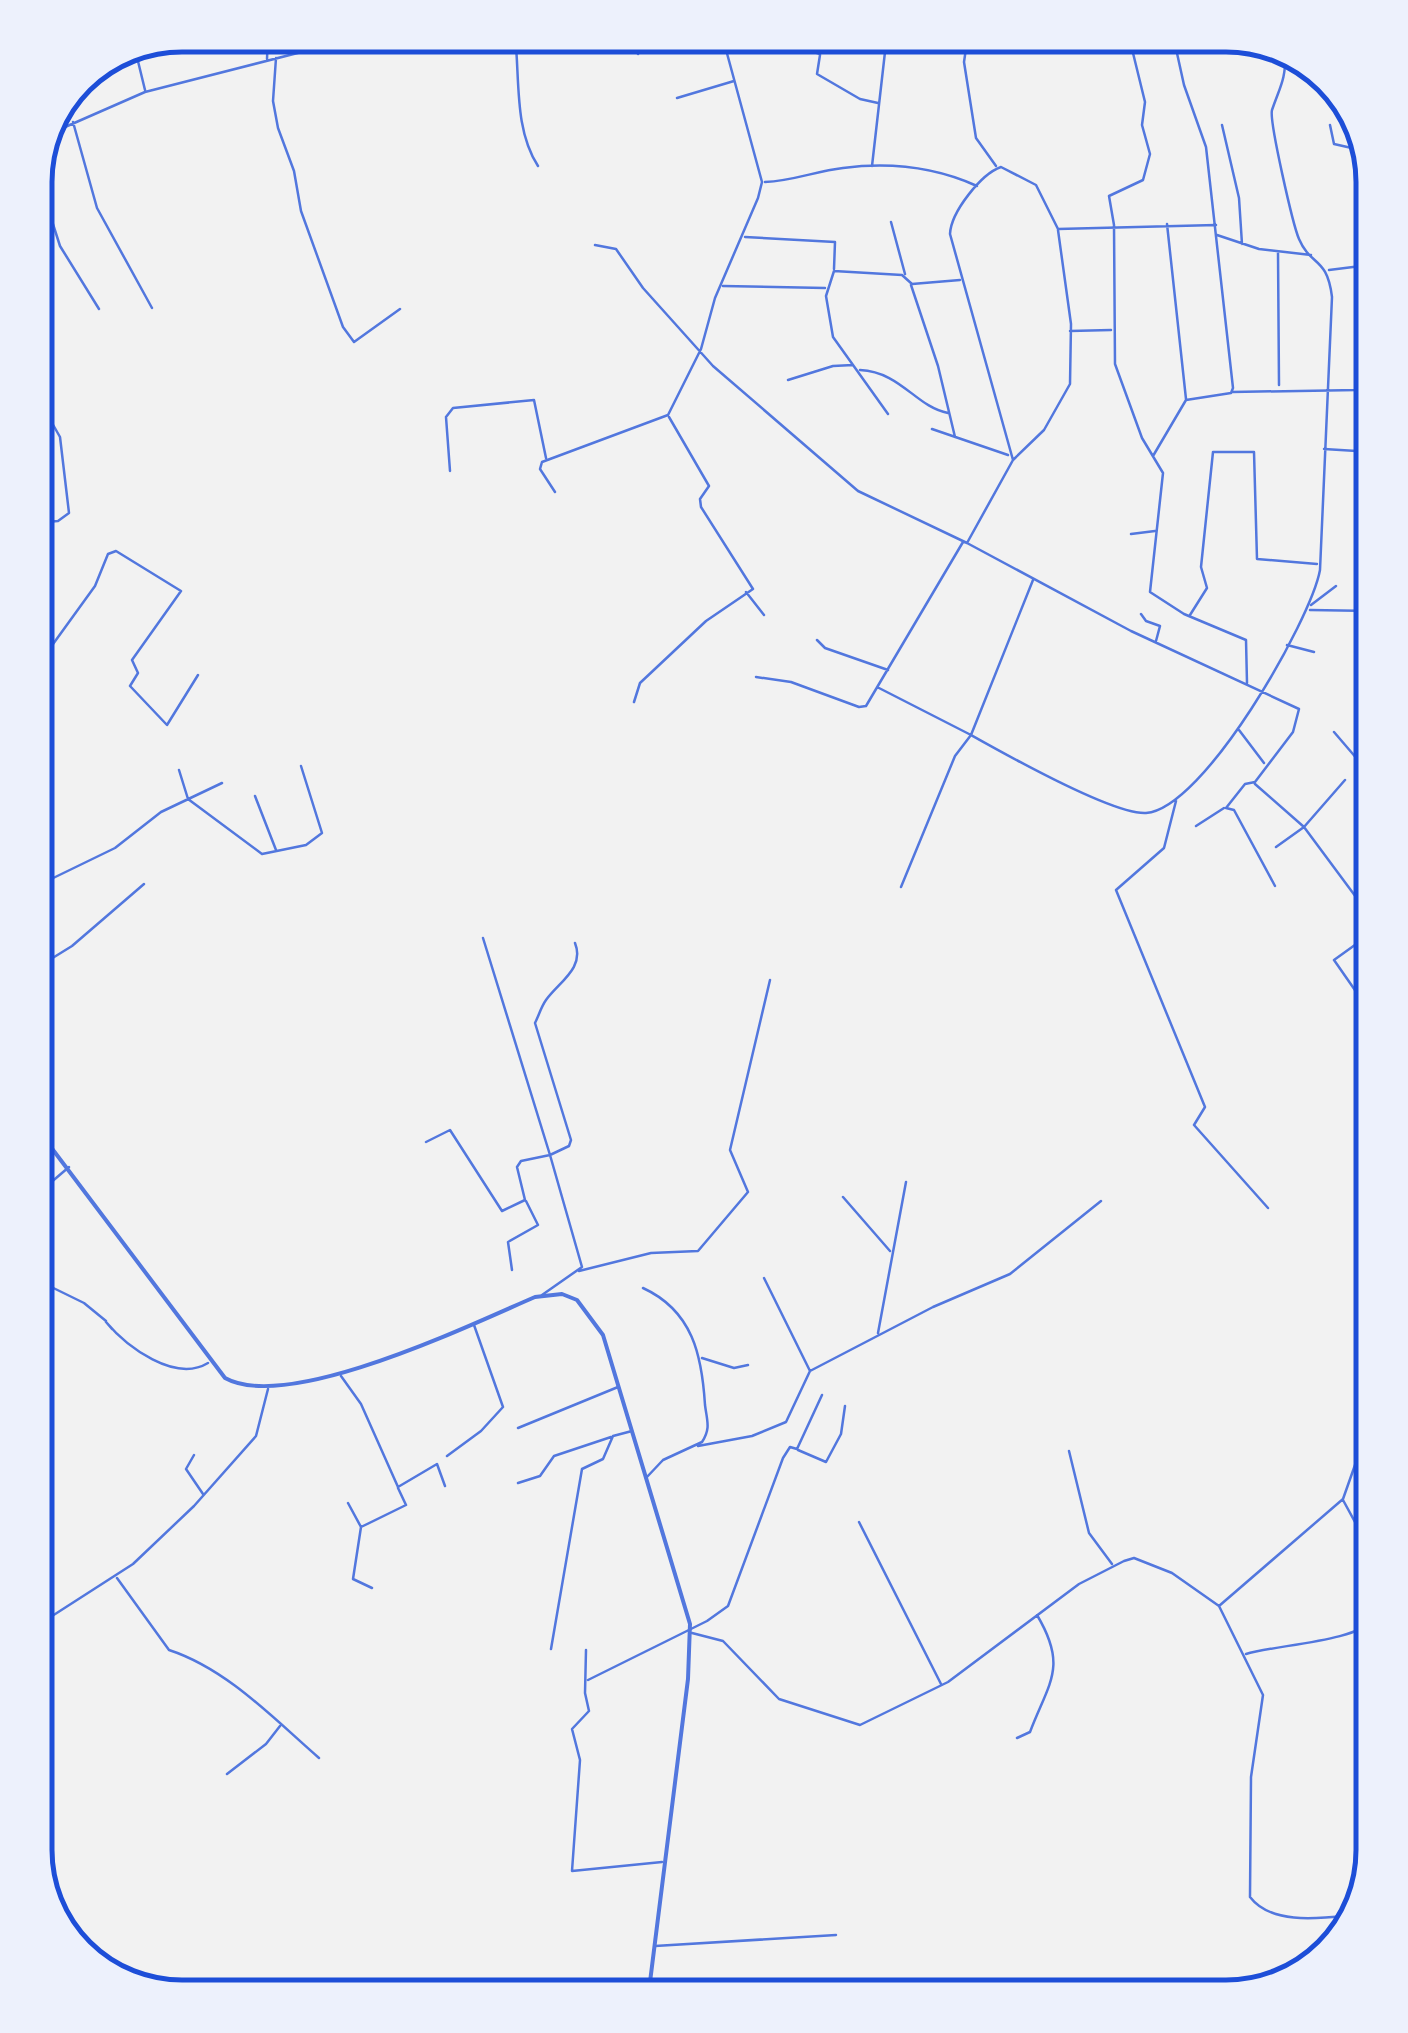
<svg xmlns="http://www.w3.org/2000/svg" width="1408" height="2033" font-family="'Golos Text',sans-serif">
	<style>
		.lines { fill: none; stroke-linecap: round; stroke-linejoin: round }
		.minor { stroke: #5277de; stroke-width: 2.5 }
		.tertiary { stroke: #5277de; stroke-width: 4 }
		.rim { fill: none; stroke: #1d4ed8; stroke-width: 5 }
	</style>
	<rect width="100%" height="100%" fill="#f2f2f2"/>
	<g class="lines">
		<!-- minor -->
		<path class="minor" d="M 515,35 C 520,79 514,129 538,166
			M 629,35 L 638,54
			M 968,35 L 964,62 L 976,138 L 996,166
			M 1175,44 L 1133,53 L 1145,102 L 1142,125 L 1150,154 L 1143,180 L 1109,196 L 1114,225 L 1115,364 L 1142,438 L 1163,473 L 1150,592 L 1184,614 L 1246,640 L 1247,683
			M 729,50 L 766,36 L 820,54 L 828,35
			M 136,53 L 145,90
			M 820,55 L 817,74 L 860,99 L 878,103
			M 276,58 L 273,101 L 278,128 L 294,171 L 301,211 L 343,327 L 354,342 L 400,309
			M 267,59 L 268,35
			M 677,98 L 734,81
			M 73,122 L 97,208 L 152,308
			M 1222,125 L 1239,198 L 1242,244
			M 1330,125 L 1334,144 L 1365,151
			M 56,131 L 145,92 L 368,35
			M 872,166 L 885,52 L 880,35
			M 36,171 L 60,246 L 99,309
			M 765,182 C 793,181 816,171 843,168 C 889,162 935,167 977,186
			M 891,222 L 905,274
			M 1167,224 L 1186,399
			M 1217,235 L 1259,249 L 1311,255
			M 745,237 L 835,242 L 834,269
			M 595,245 L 616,249 L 643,288 L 713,366 L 858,491 L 967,543 L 1131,631 L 1299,709 L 1293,732 L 1255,782 L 1245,784 L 1226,808 L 1234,810 L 1275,886
			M 1278,252 L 1279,385
			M 1329,270 L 1369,265 L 1373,252
			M 911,285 L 938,366 L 955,437
			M 723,286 L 825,288
			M 1070,331 L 1111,330
			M 860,370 C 901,372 916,407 948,413
			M 788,380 L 833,366 L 853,365
			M 1232,392 L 1357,390 L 1373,376
			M 888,414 L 833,337 L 826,296 L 834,271 L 902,275 L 912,284 L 960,280
			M 932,429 L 1008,455
			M 1324,449 L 1373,452
			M 1153,456 L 1186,400 L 1231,393 L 1233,388 L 1206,147 L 1184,85 L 1173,35
			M 1013,460 L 950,234 C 951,212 981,174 1001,167 L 1036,185 L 1058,229 L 1216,225
			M 450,471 L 446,417 L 453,408 L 534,400 L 546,458
			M 555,492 L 540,469 L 542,462 L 668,415 L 701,349 L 715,298 L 758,198 L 762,182 L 722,35
			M 35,523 L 58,521 L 69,513 L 60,437 L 35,393
			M 1131,534 L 1155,531
			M 967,543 L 1013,460 L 1044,430 L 1070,384 L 1071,324 L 1058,230
			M 746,592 L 764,615
			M 1311,605 L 1336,586
			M 1310,610 L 1373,611
			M 1141,614 L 1146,621 L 1160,626 L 1156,641
			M 1190,615 L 1207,588 L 1201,567 L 1213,452 L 1254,452 L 1257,559 L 1317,564
			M 817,640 L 825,648 L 888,670
			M 1287,645 L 1314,652
			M 35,669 L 95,586 L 108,554 L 116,551 L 181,591 L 132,660 L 138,673 L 130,686 L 167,725 L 198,675
			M 756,677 L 791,682 L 859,707 L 866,706 L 963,542
			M 879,688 L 971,735 L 1033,580
			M 634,702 L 640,683 L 706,621 L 753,589 L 701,507 L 700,499 L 709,486 L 669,417
			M 1239,730 L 1264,763
			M 1334,732 L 1358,760
			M 179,770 L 188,799 L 262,854 L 306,845 L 322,833 L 301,766
			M 1255,784 L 1304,827 L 1373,920
			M 255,796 L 276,850
			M 1176,801 L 1164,848 L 1116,890 L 1205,1107 L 1194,1125 L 1268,1208
			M 35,802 L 49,763 L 35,758
			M 1196,826 L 1224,808
			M 1276,847 L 1304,827 L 1345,780
			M 35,878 L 45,882 L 115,848 L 161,812 L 222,783
			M 901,887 L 955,756 L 971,735 C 1003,753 1113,815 1146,813 C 1204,809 1311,620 1320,570 L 1332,297 C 1327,256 1311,267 1299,239 C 1293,225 1269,121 1272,110 C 1281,84 1285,82 1286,51
			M 483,938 L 550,1155 L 569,1146 L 571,1140 L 535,1023 C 539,1015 541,1007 546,1000 C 559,982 585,968 575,943
			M 38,967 L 72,946 L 144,884
			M 35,973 L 35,945
			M 1373,1016 L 1334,960 L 1373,932
			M 426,1142 L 450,1130 L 502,1211 L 525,1200 L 517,1167 L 521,1161 L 550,1155 L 582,1267 L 542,1295
			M 35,1196 L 69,1167
			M 843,1197 L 890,1251
			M 512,1270 L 508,1242 L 538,1225 L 526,1201
			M 579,1271 L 651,1253 L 698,1251 L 748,1192 L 730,1150 L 770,980
			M 35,1279 L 84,1303 L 106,1321
			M 643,1288 C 693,1311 702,1356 705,1405 C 707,1421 711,1428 702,1442 L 663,1460 L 646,1478
			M 112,1329 L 106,1322 C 127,1347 175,1383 208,1363
			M 878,1333 L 906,1182
			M 702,1358 L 734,1368 L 748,1365
			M 810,1371 L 933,1307 L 1010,1274 L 1101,1201
			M 341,1376 L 361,1404 L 398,1487 L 437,1464 L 445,1486
			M 518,1428 L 618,1387
			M 698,1446 L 752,1436 L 786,1422 L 810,1371 L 764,1278
			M 798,1450 L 826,1462 L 841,1434 L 845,1406
			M 1069,1451 L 1089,1533 L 1112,1564
			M 194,1455 L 186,1469 L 203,1494
			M 447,1456 L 481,1431 L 503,1407 L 474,1325
			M 518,1483 L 540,1476 L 554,1456 L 611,1437
			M 1343,1500 L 1373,1555
			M 859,1522 L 941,1684
			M 1363,1534 L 1373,1529
			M 117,1578 L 169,1650 C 227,1669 273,1718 319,1758
			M 372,1588 L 353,1579 L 361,1527 L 348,1503 L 361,1527 L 406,1505 L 398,1488
			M 35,1627 L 133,1564 L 194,1506 L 256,1436 L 268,1389
			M 692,1633 L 723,1641 L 779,1699 L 860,1725 L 948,1682 L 1079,1584 L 1124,1561 L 1134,1558 L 1172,1573 L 1219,1606
			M 551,1649 L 582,1469 L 603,1459 L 613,1436 L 632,1431
			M 586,1650 L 585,1693 L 589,1711 L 572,1729 L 580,1760 L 572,1871 L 662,1862
			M 1246,1654 C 1275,1645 1360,1641 1373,1619
			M 588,1680 L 707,1621 L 728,1606 L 783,1458 L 790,1447 L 797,1449 L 822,1395
			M 1017,1738 L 1030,1732 C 1049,1682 1068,1667 1037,1615
			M 227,1774 L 266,1744 L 280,1726
			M 1356,1915 C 1323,1918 1272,1926 1250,1897 L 1251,1777 L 1263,1695 L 1219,1606 L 1343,1499 L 1373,1414
			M 655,1946 L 836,1935"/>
		<!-- tertiary -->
		<path class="tertiary" d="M 35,1126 L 225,1378 C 288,1413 470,1325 535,1297 L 562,1294 L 577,1300 L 603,1335 L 690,1624 L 688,1679 L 648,1998"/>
	</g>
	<!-- crop -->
	<path d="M0 0H1408V2033H0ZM182 52H1226A130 130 0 0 1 1356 182V1850A130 130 0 0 1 1226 1980H182A130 130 0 0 1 52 1850V182A130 130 0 0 1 182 52Z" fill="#edf1fc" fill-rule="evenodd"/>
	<path class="rim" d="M182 52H1226A130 130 0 0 1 1356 182V1850A130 130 0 0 1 1226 1980H182A130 130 0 0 1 52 1850V182A130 130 0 0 1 182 52Z"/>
</svg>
